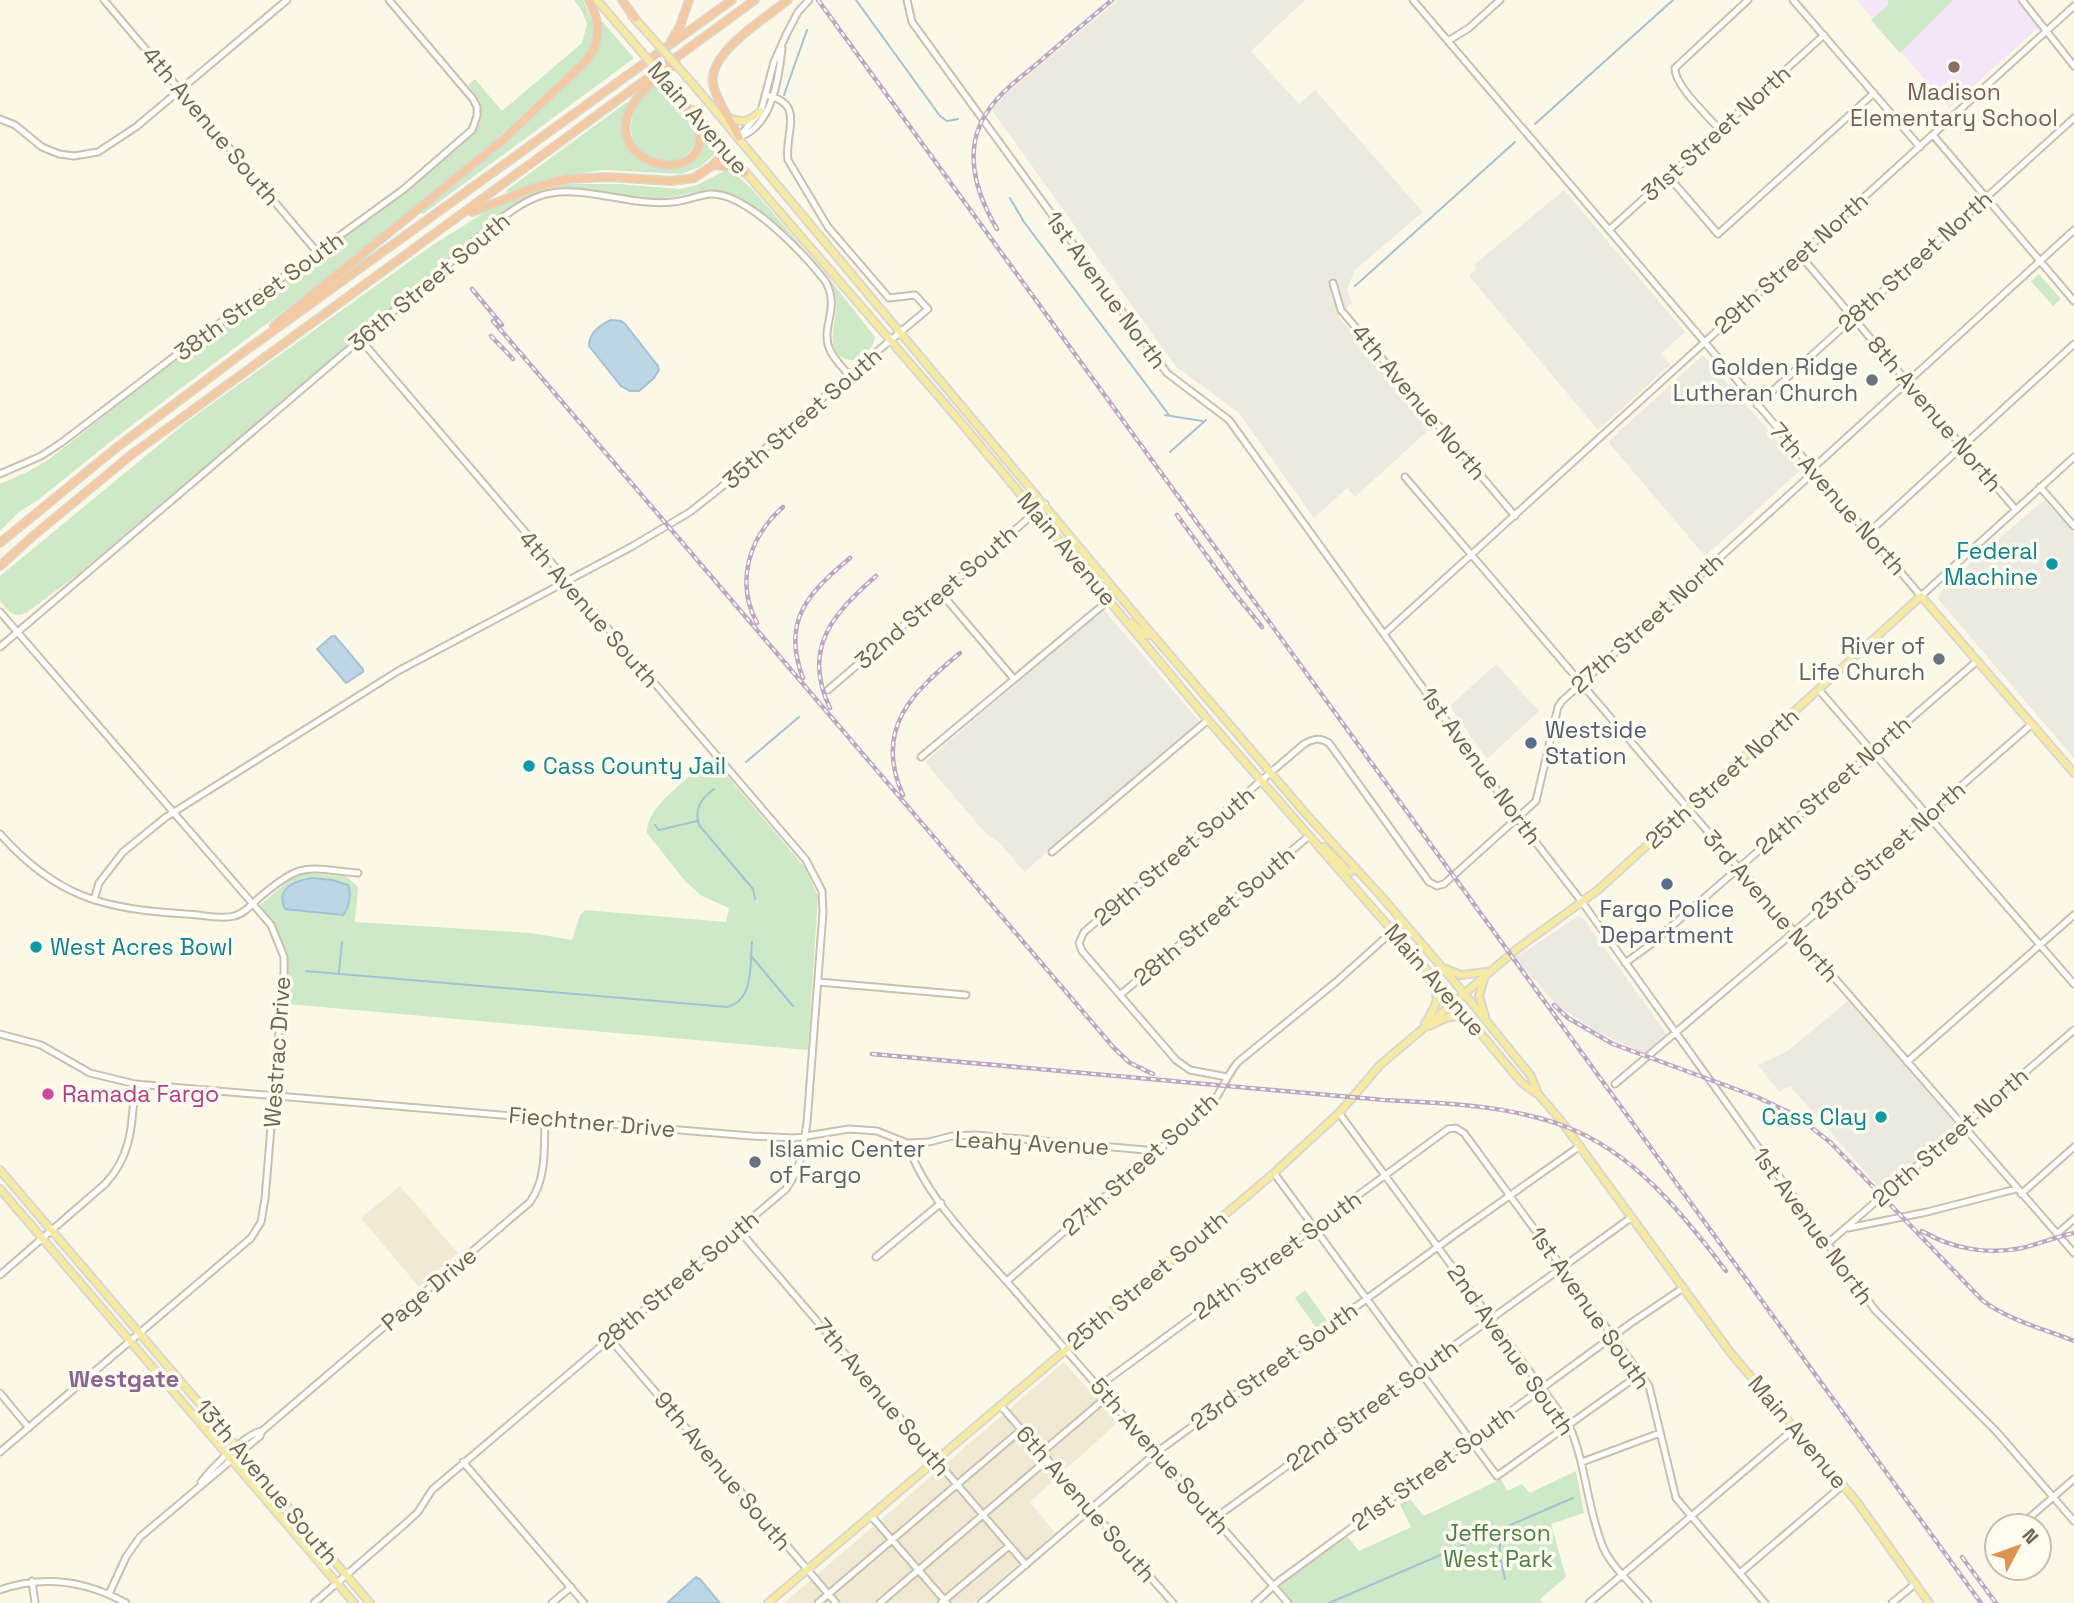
<svg xmlns="http://www.w3.org/2000/svg" width="2074" height="1603" font-family="'Space Grotesk',sans-serif">
	<style>
		.residential { fill: #f0e9d4 }
		.industrial { fill: #ece9e1 }
		.education { fill: #f5e5f8 }
		.green { fill: #cde9c7 }
		.water { fill: #bdd6e5; stroke: #a4c2d6; stroke-width: 2 }
		.lines { fill: none; stroke-linecap: round; stroke-linejoin: round }
		.stream { stroke: #a4c2d6; stroke-width: 2 }
		.minor-casing { stroke: #cbc0ab; stroke-width: 9 }
		.major-casing { stroke: #dbd7d1; stroke-width: 10 }
		.highway-casing { stroke: #dbd7d1; stroke-width: 10 }
		.minor { stroke: #fff; stroke-width: 5 }
		.major { stroke: #f7eba4; stroke-width: 6 }
		.highway { stroke: #f3caa2; stroke-width: 7 }
		.rail-casing { stroke: #bea6c5; stroke-width: 4.5 }
		.rail { stroke: #fefcee; stroke-width: 2; stroke-dasharray: 5; stroke-linecap: butt }
		.major-bridge-casing { stroke: #dbd7d1; stroke-width: 10; stroke-linecap: butt }
		.major-bridge { stroke: #f7eba4; stroke-width: 6 }
		.education-dot { fill: #8d6e63; stroke: #fefcee; stroke-width: 2.5 }
		.worship-dot { fill: #6b7280; stroke: #fefcee; stroke-width: 2.5 }
		.culture-dot { fill: #0f9aa8; stroke: #fefcee; stroke-width: 2.5 }
		.service-dot { fill: #5c6f8a; stroke: #fefcee; stroke-width: 2.5 }
		.hotel-dot { fill: #d1479c; stroke: #fefcee; stroke-width: 2.5 }
		.labels { text-anchor: middle; dominant-baseline: central; stroke-width: 7; stroke-linejoin: round; paint-order: stroke }
		.education-label { font-size: 23px; fill: #785e54; stroke: #fefcee }
		.street-label { font-size: 23px; fill: #75644d; stroke: #fefcee }
		.worship-label { font-size: 23px; fill: #5b616d; stroke: #fefcee; text-anchor: end }
		.culture-label { font-size: 23px; fill: #0d838f; stroke: #fefcee; text-anchor: end }
		.service-label { font-size: 23px; fill: #4e5e75; stroke: #fefcee; text-anchor: start }
		.hotel-label { font-size: 23px; fill: #b23c85; stroke: #fefcee; text-anchor: start }
		.park-label { font-size: 23px; fill: #4c8048; stroke: #fefcee }
		.neighbourhood-label { font-size: 24px; font-weight: bold; fill: #8c6591; stroke: #fefcee }
	</style>
	<rect width="100%" height="100%" fill="#fcf8e8"/>
	<!-- residential -->
	<path class="residential" d="M 400,1186 L 458,1253 L 419,1287 L 361,1218 Z
		M 1064,1362 L 1118,1422 L 1030,1502 L 1055,1533 L 973,1603 L 784,1603 Z"/>
	<!-- industrial -->
	<path class="industrial" d="M 1118,0 L 1305,0 L 1251,51 L 1299,104 L 1315,90 L 1423,212 L 1355,270 L 1347,289 L 1352,303 L 1338,316 L 1433,426 L 1355,497 L 1347,488 L 1314,518 L 1238,412 L 1176,367 L 992,110 L 1008,92 Z
		M 1564,190 L 1685,332 L 1661,354 L 1670,365 L 1598,430 L 1469,276 L 1476,269 L 1474,265 Z
		M 1703,355 L 1802,469 L 1705,556 L 1608,442 Z
		M 2044,500 L 2074,532 L 2074,758 L 1938,599 L 1942,590 L 1978,556 Z
		M 1103,609 L 1200,722 L 1024,872 L 999,842 L 986,834 L 925,762 Z
		M 1496,664 L 1539,711 L 1487,759 L 1450,706 Z
		M 1578,916 L 1583,918 L 1669,1037 L 1645,1054 L 1592,1029 L 1556,1004 L 1515,958 Z
		M 1848,1001 L 1957,1126 L 1882,1191 L 1790,1086 L 1779,1092 L 1758,1065 L 1786,1052 Z"/>
	<!-- education -->
	<path class="education" d="M 1857,0 L 2016,0 L 2039,27 L 1949,108 Z"/>
	<!-- green -->
	<path class="green" d="M 574,0 L 583,0 L 591,19 L 594,19 C 596,35 592,45 584,57 L 489,146 L 341,268 L 115,438 L 38,500 L 19,512 L 0,531 L 0,484 L 29,471 L 48,460 L 172,363 L 387,207 L 472,136 C 486,119 482,101 468,85 L 475,79 L 502,111 L 582,43 L 587,24 L 582,11 Z
		M 1888,0 L 1951,0 L 1952,1 L 1900,53 L 1871,20 L 1888,5 Z
		M 602,21 L 634,58 L 423,214 L 421,212 L 505,141 L 587,65 L 599,43 Z
		M 656,83 L 687,119 L 697,138 C 681,191 587,147 656,83 Z
		M 627,102 L 629,104 C 603,168 697,193 704,138 L 707,138 L 717,152 L 700,167 L 682,174 L 603,170 L 560,176 L 505,193 L 507,190 Z
		M 726,170 L 735,174 L 751,188 L 821,268 L 875,337 C 874,351 853,368 840,356 C 822,339 845,310 832,285 C 816,254 757,202 724,192 C 704,186 681,198 661,199 C 607,200 566,173 515,204 L 77,575 L 26,613 C 13,619 8,610 0,601 L 0,576 L 188,421 L 431,246 L 493,207 L 523,194 L 567,184 L 619,184 L 680,189 L 697,185 Z
		M 2039,274 L 2061,299 L 2053,306 L 2031,281 Z
		M 712,758 L 806,869 L 818,896 L 808,1050 L 287,1004 C 291,962 287,939 260,905 L 293,877 L 304,873 L 346,876 L 358,887 L 355,922 L 531,933 L 572,940 L 580,915 L 585,910 L 726,922 L 729,908 L 702,896 L 685,881 L 647,833 C 645,806 693,775 712,758 Z
		M 1305,1290 L 1328,1322 L 1318,1330 L 1295,1298 Z
		M 1576,1471 L 1584,1513 L 1551,1524 L 1566,1577 L 1540,1599 L 1543,1603 L 1293,1603 L 1278,1586 L 1347,1536 L 1359,1551 L 1411,1527 L 1400,1504 L 1409,1498 L 1424,1516 L 1501,1479 L 1507,1491 L 1522,1484 L 1530,1493 Z"/>
	<!-- water -->
	<path class="water" d="M 611,320 L 621,321 L 625,324 L 658,366 L 659,370 L 654,378 L 639,391 L 630,391 L 621,386 L 589,346 C 589,333 600,325 611,320 Z
		M 332,636 L 335,636 L 363,669 L 363,672 L 346,683 L 317,649 Z
		M 312,878 L 332,880 L 348,885 C 352,892 349,908 343,915 L 285,909 C 275,888 295,881 312,878 Z
		M 696,1577 L 700,1579 L 720,1603 L 667,1603 Z"/>
	<g class="lines">
		<!-- stream -->
		<path class="stream" d="M 856,0 L 940,116 L 947,121 L 958,119
			M 784,95 L 807,30
			M 1535,124 L 1673,0
			M 1010,198 L 1024,222 L 1169,415
			M 1355,286 L 1515,142
			M 1165,415 L 1202,421
			M 1170,452 L 1206,420
			M 746,762 L 799,717
			M 714,789 C 701,799 694,808 699,825 L 753,889 L 755,899
			M 655,825 L 659,830 L 697,821
			M 751,956 L 793,1006
			M 306,971 L 727,1007 C 754,1001 750,964 752,942
			M 339,972 L 342,942
			M 1505,1579 C 1501,1560 1494,1544 1508,1528
			M 1329,1603 L 1573,1498"/>
		<defs>
			<path id="minor" d="M 104,0 L 317,252
				M 907,0 L 912,22 L 1167,373 L 1229,420 L 1517,818 L 1582,902 L 1875,1310 L 1996,1431 L 2074,1521
				M 1413,0 L 1921,596 L 2074,457
				M 1793,0 L 1920,147
				M 2022,0 L 2074,66
				M 1448,41 L 1469,28 L 1500,0
				M 0,119 L 15,125 L 42,147 L 59,154 L 74,156 L 98,152 L 136,127 L 287,0
				M 1719,129 C 1707,115 1674,85 1675,68 L 1748,0
				M 1933,135 L 2074,301
				M 739,137 L 761,111 L 774,62 L 786,35 L 798,12 L 809,0
				M 739,137 C 772,127 779,78 782,48
				M 1668,176 L 1718,234 L 1874,93
				M 1609,230 L 1824,35
				M 1800,255 L 2016,510
				M 1333,283 L 1341,310 L 1515,516
				M 1757,405 L 2074,118
				M 1812,469 L 2074,230
				M 0,474 L 41,456 L 61,443 L 184,349 L 404,189 L 472,130 L 477,116 L 477,107 L 473,99 L 389,0
				M 1405,477 L 1750,881 L 2074,1253
				M 2040,487 L 2074,526
				M 1867,534 L 2074,344
				M 941,593 L 1014,679
				M 0,612 L 271,925 L 284,957 L 284,972 L 265,1199 L 261,1222 L 251,1238 L 0,1452
				M 1384,634 L 2074,6
				M 0,647 L 444,268 C 470,246 507,208 537,197 C 567,185 605,197 637,201 C 652,203 669,204 684,200 C 693,198 701,195 710,194 C 747,192 805,255 826,282 C 840,310 821,325 829,348 C 833,358 842,367 849,375
				M 828,690 L 1045,504
				M 1819,690 L 2074,984
				M 921,757 L 1109,600
				M 0,834 C 56,897 103,909 186,914 C 201,914 219,920 234,916 C 244,914 252,904 260,897 C 302,861 305,868 358,873
				M 1052,852 L 1208,720
				M 94,900 L 99,883 L 123,852 L 166,817 L 398,671 L 631,547 L 690,512 L 719,489 L 849,375 L 928,309 L 915,295 L 889,298 L 828,227 L 788,160 C 784,132 807,103 765,95
				M 1625,963 L 1650,945 L 1977,661
				M 818,982 L 966,995
				M 1120,995 L 1309,836
				M 0,1034 L 41,1045 L 90,1073 L 135,1084 L 751,1136 L 794,1138 L 849,1129 L 877,1131 L 907,1143 L 929,1142 L 952,1136 L 976,1135 L 1157,1151
				M 1907,1062 L 2074,915
				M 1227,1077 L 1190,1070 L 1176,1060 L 1082,951 L 1079,943 L 1084,932 L 1304,744 C 1313,739 1319,737 1329,743 L 1429,882 L 1437,886 L 1444,884 L 1536,801 L 1558,707 L 1562,701 L 1814,472
				M 1615,1084 L 1794,932 L 2032,724
				M 1339,1113 L 1569,1425 C 1586,1464 1587,1508 1603,1547 C 1610,1565 1635,1588 1648,1603
				M 907,1143 C 926,1199 977,1247 1016,1292 C 1105,1397 1198,1498 1288,1603
				M 1274,1173 L 1497,1476 L 1640,1374
				M 2021,1194 L 2074,1147
				M 1848,1228 L 1927,1212 L 2016,1189
				M 738,1229 L 1026,1565
				M 2057,1234 L 2074,1219
				M 1827,1244 L 2074,1030
				M 876,1257 L 941,1203
				M 0,1275 L 105,1184 C 133,1155 132,1121 135,1084
				M 1007,1281 L 1212,1104 C 1222,1090 1227,1075 1238,1062 L 1336,982 L 1393,931
				M 610,1339 L 836,1603
				M 1099,1386 L 1448,1129 L 1456,1128 L 1464,1133 L 1649,1386 L 1676,1498 L 1765,1603
				M 0,1393 L 29,1428
				M 1000,1405 L 1173,1603
				M 1041,1453 L 1108,1396
				M 463,1462 L 584,1603
				M 1582,1462 L 1660,1433
				M 201,1482 C 211,1469 246,1433 262,1431
				M 872,1517 L 947,1603
				M 1215,1518 L 1632,1217
				M 2020,1526 L 2074,1479
				M 1740,1573 L 1843,1485
				M 32,1581 L 35,1603
				M 0,1590 C 43,1575 86,1581 126,1603
				M 109,1594 L 126,1557 L 140,1537 L 260,1436 L 262,1431 L 530,1202 C 547,1178 544,1148 545,1119
				M 314,1603 L 406,1523 L 418,1512 L 432,1490 L 786,1189 C 803,1164 802,1151 807,1123 L 823,912 L 822,891 L 806,860 L 360,339
				M 552,1603 L 571,1587
				M 818,1603 L 1021,1430
				M 880,1603 L 1047,1460
				M 941,1603 L 1009,1546
				M 981,1603 L 1157,1452 L 1454,1235 L 1580,1146
				M 1255,1603 L 1279,1581 L 1631,1323 L 1683,1288
				M 1589,1603 L 1795,1428
				M 1892,1603 L 1915,1584"/>
			<path id="major" d="M 597,0 L 632,41
				M 632,16 L 645,30
				M 693,84 L 1139,619 L 1306,814 L 1381,896 L 1463,992 L 1531,1076 L 1538,1094
				M 692,110 L 964,426 L 1208,720 L 1446,992 L 1522,1083 L 1539,1095 L 1562,1122 L 1730,1352 L 1857,1502 L 1929,1603
				M 729,118 C 744,124 749,121 761,111
				M 1132,623 L 1145,635 L 1153,635
				M 1324,847 L 1348,871 L 1351,872 L 1356,868
				M 1446,969 L 1461,975 L 1486,972
				M 1485,1016 L 1479,996 L 1485,976
				M 1425,1023 C 1437,1004 1442,998 1428,977
				M 1429,1026 C 1443,1019 1454,1012 1468,1020
				M 0,1170 L 370,1603
				M 0,1189 L 354,1603
				M 768,1603 L 1274,1173 L 1339,1113 L 1380,1065 L 1517,949 L 1598,890 L 1921,596 L 2074,773"/>
			<path id="highway" d="M 622,0 L 635,18
				M 671,41 L 680,26 L 689,0
				M 676,63 C 661,75 643,88 633,104 C 597,162 700,190 700,136 C 700,122 684,105 677,93
				M 739,137 C 731,121 719,105 714,88 C 703,55 766,18 788,0
				M 713,165 L 734,167 L 745,173
				M 472,212 L 533,188 L 567,179 L 608,177 L 671,181 L 694,178 L 713,165 L 726,150
				M 274,326 L 504,139 L 586,61 C 602,42 600,22 589,0
				M 0,543 L 116,448 L 241,354 L 732,0
				M 0,566 L 33,536 L 131,455 L 755,0"/>
		</defs>
		<!-- minor casing -->
		<use href="#minor" class="minor-casing"/>
		<!-- major casing -->
		<use href="#major" class="major-casing"/>
		<!-- highway casing -->
		<use href="#highway" class="highway-casing"/>
		<!-- minor -->
		<use href="#minor" class="minor"/>
		<!-- major -->
		<use href="#major" class="major"/>
		<!-- highway -->
		<use href="#highway" class="highway"/>
		<defs>
			<path id="rail" d="M 818,0 L 1981,1603
				M 997,229 C 975,192 961,146 990,108 C 1003,90 1021,77 1038,63 C 1062,42 1087,21 1112,0
				M 472,289 L 502,325
				M 493,321 L 1114,1048 L 1130,1063 L 1153,1074
				M 491,336 L 513,359
				M 1177,515 L 1228,585 L 1262,627
				M 757,623 C 735,582 749,537 783,507
				M 803,678 C 781,621 808,593 850,558
				M 830,708 C 801,648 834,613 876,576
				M 903,795 C 873,728 913,692 960,653
				M 1554,1005 L 1568,1018 L 1613,1044 L 1757,1097 L 1797,1116 L 1831,1143 L 1982,1300 C 2008,1320 2044,1329 2074,1341
				M 872,1054 L 1384,1100 C 1444,1103 1507,1105 1564,1126 C 1634,1152 1683,1214 1726,1271
				M 1922,1231 C 1952,1249 1988,1255 2022,1248 C 2039,1244 2056,1237 2074,1233
				M 1962,1557 L 1996,1603"/>
		</defs>
		<!-- rail casing -->
		<use href="#rail" class="rail-casing"/>
		<!-- rail -->
		<use href="#rail" class="rail"/>
		<defs>
			<path id="major-bridge" d="M 645,30 L 693,84
				M 632,41 L 677,93"/>
		</defs>
		<!-- major-bridge casing -->
		<use href="#major-bridge" class="major-bridge-casing"/>
		<!-- major-bridge -->
		<use href="#major-bridge" class="major-bridge"/>
	</g>
	<!-- markers -->
	<circle class="education-dot" cx="1954" cy="67" r="7"/>
	<g class="worship-dot">
		<circle cx="1872" cy="380" r="7"/>
		<circle cx="1939" cy="659" r="7"/>
		<circle cx="755" cy="1162" r="7"/>
	</g>
	<g class="culture-dot">
		<circle cx="2052" cy="564" r="7"/>
		<circle cx="529" cy="766" r="7"/>
		<circle cx="36" cy="947" r="7"/>
		<circle cx="1881" cy="1117" r="7"/>
	</g>
	<g class="service-dot">
		<circle cx="1531" cy="743" r="7"/>
		<circle cx="1667" cy="884" r="7"/>
	</g>
	<circle class="hotel-dot" cx="48" cy="1094" r="7"/>
	<g class="labels">
		<!-- education labels -->
		<g class="education-label">
			<text x="1954" y="92">Madison<tspan x="1954" dy="26">Elementary School</tspan></text>
		</g>
		<!-- street labels -->
		<g class="street-label">
			<text transform="translate(698 118) rotate(49)">Main Avenue</text>
			<text transform="translate(211 126) rotate(50)">4th Avenue South</text>
			<text transform="translate(1716 133) rotate(-42)">31st Street North</text>
			<text transform="translate(1915 261) rotate(-42)">28th Street North</text>
			<text transform="translate(1791 263) rotate(-42)">29th Street North</text>
			<text transform="translate(429 282) rotate(-40)">36th Street South</text>
			<text transform="translate(1106 290) rotate(54)">1st Avenue North</text>
			<text transform="translate(259 296) rotate(-36)">38th Street South</text>
			<text transform="translate(1419 402) rotate(50)">4th Avenue North</text>
			<text transform="translate(1935 414) rotate(50)">8th Avenue North</text>
			<text transform="translate(802 418) rotate(-41)">35th Street South</text>
			<text transform="translate(1838 499) rotate(49)">7th Avenue North</text>
			<text transform="translate(1067 549) rotate(50)">Main Avenue</text>
			<text transform="translate(936 597) rotate(-41)">32nd Street South</text>
			<text transform="translate(589 609) rotate(49)">4th Avenue South</text>
			<text transform="translate(1647 623) rotate(-42)">27th Street North</text>
			<text transform="translate(1481 766) rotate(54)">1st Avenue North</text>
			<text transform="translate(1722 778) rotate(-42)">25th Street North</text>
			<text transform="translate(1833 785) rotate(-41)">24th Street North</text>
			<text transform="translate(1888 850) rotate(-41)">23rd Street North</text>
			<text transform="translate(1174 856) rotate(-40)">29th Street South</text>
			<text transform="translate(1771 906) rotate(49)">3rd Avenue North</text>
			<text transform="translate(1214 916) rotate(-40)">28th Street South</text>
			<text transform="translate(1435 980) rotate(49)">Main Avenue</text>
			<text transform="translate(277 1052) rotate(-86)">Westrac Drive</text>
			<text transform="translate(592 1122) rotate(5)">Fiechtner Drive</text>
			<text transform="translate(1950 1137) rotate(-41)">20th Street North</text>
			<text transform="translate(1032 1143) rotate(3)">Leahy Avenue</text>
			<text transform="translate(1140 1164) rotate(-42)">27th Street South</text>
			<text transform="translate(1813 1226) rotate(54)">1st Avenue North</text>
			<text transform="translate(1277 1255) rotate(-36)">24th Street South</text>
			<text transform="translate(678 1280) rotate(-40)">28th Street South</text>
			<text transform="translate(1147 1280) rotate(-40)">25th Street South</text>
			<text transform="translate(429 1289) rotate(-40)">Page Drive</text>
			<text transform="translate(1590 1308) rotate(55)">1st Avenue South</text>
			<text transform="translate(1511 1350) rotate(55)">2nd Avenue South</text>
			<text transform="translate(1274 1366) rotate(-36)">23rd Street South</text>
			<text transform="translate(882 1397) rotate(50)">7th Avenue South</text>
			<text transform="translate(1372 1405) rotate(-36)">22nd Street South</text>
			<text transform="translate(1798 1432) rotate(50)">Main Avenue</text>
			<text transform="translate(1160 1456) rotate(49)">5th Avenue South</text>
			<text transform="translate(1433 1468) rotate(-36)">21st Street South</text>
			<text transform="translate(723 1471) rotate(50)">9th Avenue South</text>
			<text transform="translate(267 1482) rotate(50)">13th Avenue South</text>
			<text transform="translate(1086 1504) rotate(49)">6th Avenue South</text>
		</g>
		<!-- worship labels -->
		<g class="worship-label">
			<text x="1858" y="367">Golden Ridge<tspan x="1858" dy="26">Lutheran Church</tspan></text>
			<text x="1925" y="646">River of<tspan x="1925" dy="26">Life Church</tspan></text>
			<text x="769" y="1149" text-anchor="start">Islamic Center<tspan x="769" dy="26">of Fargo</tspan></text>
		</g>
		<!-- culture labels -->
		<g class="culture-label">
			<text x="2038" y="551">Federal<tspan x="2038" dy="26">Machine</tspan></text>
			<text x="543" y="766" text-anchor="start">Cass County Jail</text>
			<text x="50" y="947" text-anchor="start">West Acres Bowl</text>
			<text x="1867" y="1117">Cass Clay</text>
		</g>
		<!-- service labels -->
		<g class="service-label">
			<text x="1545" y="730">Westside<tspan x="1545" dy="26">Station</tspan></text>
			<text x="1667" y="909" text-anchor="middle">Fargo Police<tspan x="1667" dy="26">Department</tspan></text>
		</g>
		<!-- hotel labels -->
		<g class="hotel-label">
			<text x="62" y="1094">Ramada Fargo</text>
		</g>
		<!-- park labels -->
		<g class="park-label">
			<text x="1498" y="1533">Jefferson<tspan x="1498" dy="26">West Park</tspan></text>
		</g>
		<!-- neighbourhood labels -->
		<g class="neighbourhood-label">
			<text x="124" y="1378">Westgate</text>
		</g>
	</g>
	<!-- north arrow -->
	<g transform="translate(2018 1547) rotate(49)"><circle r="33" fill="#fefcee" stroke="#c7bfae" stroke-width="2"/>
	<path d="M0-5L12 26L0 18L-12 26Z" fill="#df9353"/>
	<text y="-10" font-size="19" font-weight="bold" text-anchor="middle" fill="#75644d">N</text>
	</g>
</svg>
